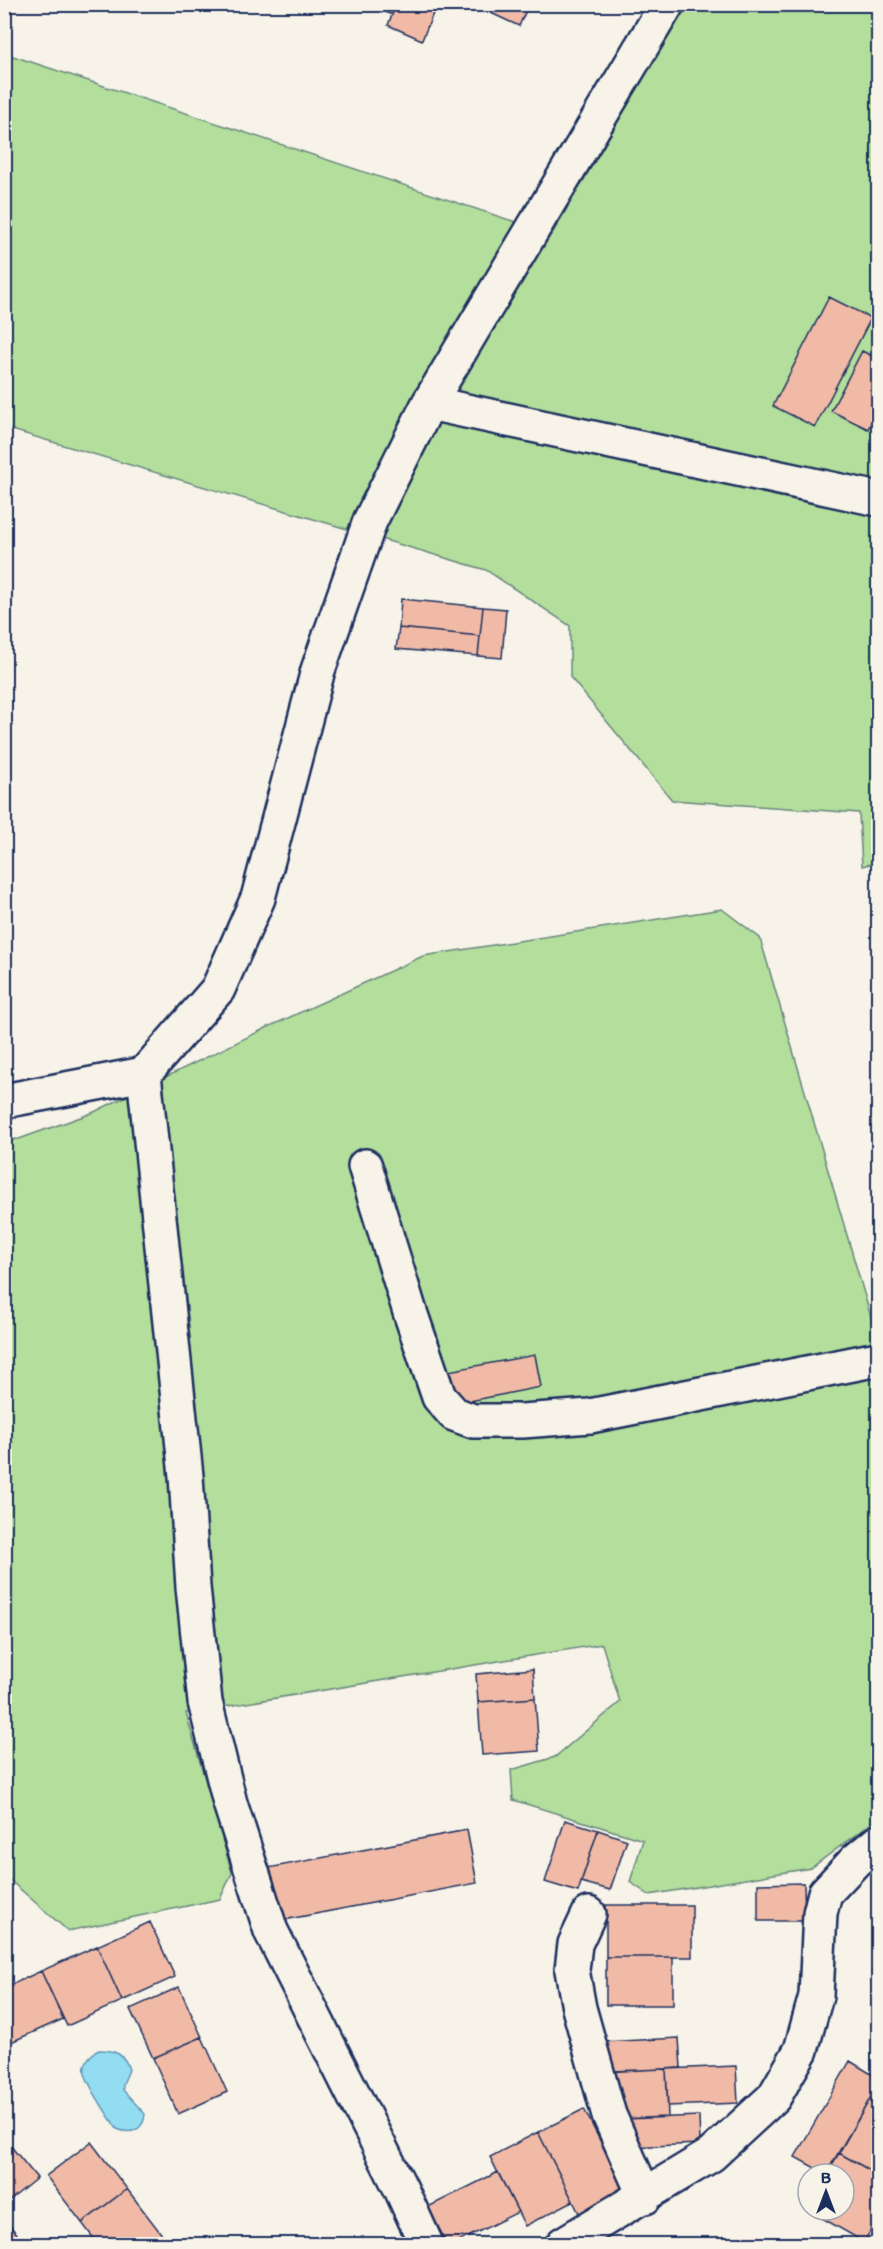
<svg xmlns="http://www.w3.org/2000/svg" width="883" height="2249" font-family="Itim,sans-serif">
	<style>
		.green { fill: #b3de9c; stroke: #67867d; stroke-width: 1.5 }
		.water { fill: #93ddf3; stroke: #6397b7; stroke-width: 1.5 }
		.building { fill: #f1baa6; stroke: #1b2f5e; stroke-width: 1.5 }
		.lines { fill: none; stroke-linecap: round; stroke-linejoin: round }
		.minor-casing { stroke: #1b2f5e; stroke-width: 38 }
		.minor { stroke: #f7f3e8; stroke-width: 33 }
	</style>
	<rect width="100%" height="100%" fill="#f7f3e8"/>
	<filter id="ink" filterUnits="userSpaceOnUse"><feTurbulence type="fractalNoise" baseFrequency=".0167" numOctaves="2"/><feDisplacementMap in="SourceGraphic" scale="12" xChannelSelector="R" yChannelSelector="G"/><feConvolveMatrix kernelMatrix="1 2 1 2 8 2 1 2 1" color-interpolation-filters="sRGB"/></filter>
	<g filter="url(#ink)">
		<!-- green -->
		<path class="green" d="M 686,5 L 878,5 L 878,862 L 862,866 L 859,813 L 672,800 L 570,677 L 570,626 L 486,570 L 5,428 L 4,53 L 552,234 Z
			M 722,909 L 760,938 L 878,1341 L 878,1818 L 811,1868 L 649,1895 L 630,1882 L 643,1840 L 513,1800 L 511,1770 L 555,1757 L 620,1702 L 602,1644 L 186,1713 L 232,1873 L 220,1899 L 68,1931 L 5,1876 L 5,1140 L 19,1139 L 92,1113 L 264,1029 L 423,956 Z"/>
		<!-- water -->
		<path class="water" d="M 99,2050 C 115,2050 125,2054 129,2070 L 123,2084 L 123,2090 L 145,2114 C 144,2130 131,2135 117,2129 C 109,2117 88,2085 85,2073 C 83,2063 90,2054 99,2050 Z"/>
		<!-- building -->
		<path class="building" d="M 367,4 L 396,4 L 392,15 Z
			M 396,4 L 437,4 L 422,40 L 388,25 Z
			M 494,4 L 529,4 L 519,26 L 491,13 Z
			M 829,297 L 871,318 L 815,427 L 773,406 Z
			M 862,351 L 878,359 L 878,408 L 868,429 L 831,411 Z
			M 401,599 L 483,607 L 480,636 L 399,628 Z
			M 483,607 L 506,609 L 502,658 L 478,656 Z
			M 399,628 L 480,636 L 478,656 L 396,649 Z
			M 535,1355 L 541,1387 L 449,1405 L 443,1372 Z
			M 533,1669 L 535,1698 L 478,1702 L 476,1674 Z
			M 535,1698 L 539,1751 L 482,1755 L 478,1702 Z
			M 565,1820 L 598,1830 L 578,1892 L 545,1882 Z
			M 467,1830 L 477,1883 L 273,1922 L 263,1869 Z
			M 598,1830 L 627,1840 L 610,1890 L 581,1882 Z
			M 804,1883 L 805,1921 L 758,1921 L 758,1884 Z
			M 606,1905 L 692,1905 L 692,1957 L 606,1957 Z
			M 150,1922 L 175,1977 L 122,2001 L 97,1946 Z
			M 97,1946 L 122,2001 L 67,2026 L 41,1971 Z
			M 606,1957 L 673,1957 L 673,2005 L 606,2005 Z
			M 41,1971 L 63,2019 L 9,2043 L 4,2034 L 4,1988 Z
			M 179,1987 L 202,2037 L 153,2058 L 130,2009 Z
			M 202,2037 L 227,2092 L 178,2114 L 153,2058 Z
			M 679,2038 L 681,2068 L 603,2072 L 602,2042 Z
			M 850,2061 L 878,2078 L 878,2085 L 826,2174 L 795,2157 Z
			M 736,2066 L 738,2103 L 668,2106 L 666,2069 Z
			M 666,2069 L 668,2117 L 616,2119 L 613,2071 Z
			M 878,2085 L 878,2175 L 839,2153 Z
			M 584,2109 L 628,2196 L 582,2219 L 538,2132 Z
			M 699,2116 L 700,2144 L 627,2147 L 625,2119 Z
			M 538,2132 L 573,2201 L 525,2226 L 490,2157 Z
			M 91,2142 L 127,2189 L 82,2223 L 46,2176 Z
			M 9,2144 L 37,2178 L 4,2205 L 4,2147 Z
			M 839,2153 L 878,2175 L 878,2217 L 864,2242 L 808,2210 L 844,2210 L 844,2174 L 827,2174 Z
			M 498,2172 L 518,2212 L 454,2244 L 447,2244 L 428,2207 Z
			M 127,2189 L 163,2236 L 152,2244 L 98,2244 L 82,2223 Z
			M 4,2219 L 17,2234 L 5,2244 L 4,2244 Z"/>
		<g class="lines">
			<defs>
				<path id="minor" d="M 429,403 L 878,499
					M 4,1101 L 144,1074
					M 365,1166 L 410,1312 L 439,1397 L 454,1414 L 473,1421 L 522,1421 L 590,1416 L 878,1359
					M 589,1914 L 575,1944 L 572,1970 L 579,2008 L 609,2115 L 645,2197
					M 426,2244 L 401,2189 L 271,1931 L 230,1803 L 205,1702 L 193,1587 L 186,1476 L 144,1074 L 218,989 L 258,898 L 318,670 L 370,521 L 429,403 L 667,4
					M 563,2244 L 711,2155 L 774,2097 L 801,2050 L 816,1996 L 820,1913 L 825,1893 L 856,1860 L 878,1842"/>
			</defs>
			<!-- minor casing -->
			<use href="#minor" class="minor-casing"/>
			<!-- minor -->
			<use href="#minor" class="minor"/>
		</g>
	</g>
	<!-- margin -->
	<rect width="883" height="2249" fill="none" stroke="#f7f3e8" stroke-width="24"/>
	<rect x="12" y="12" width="859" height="2225" fill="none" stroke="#1b2f5e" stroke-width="2" filter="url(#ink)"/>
	<!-- north arrow -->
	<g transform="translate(826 2192)"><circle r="28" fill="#f7f3e8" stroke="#9fa5b1" stroke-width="1.5"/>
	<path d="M0-4.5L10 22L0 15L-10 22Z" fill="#1b2f5e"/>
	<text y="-9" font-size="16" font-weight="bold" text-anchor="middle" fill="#1b2f5e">B</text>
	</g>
</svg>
